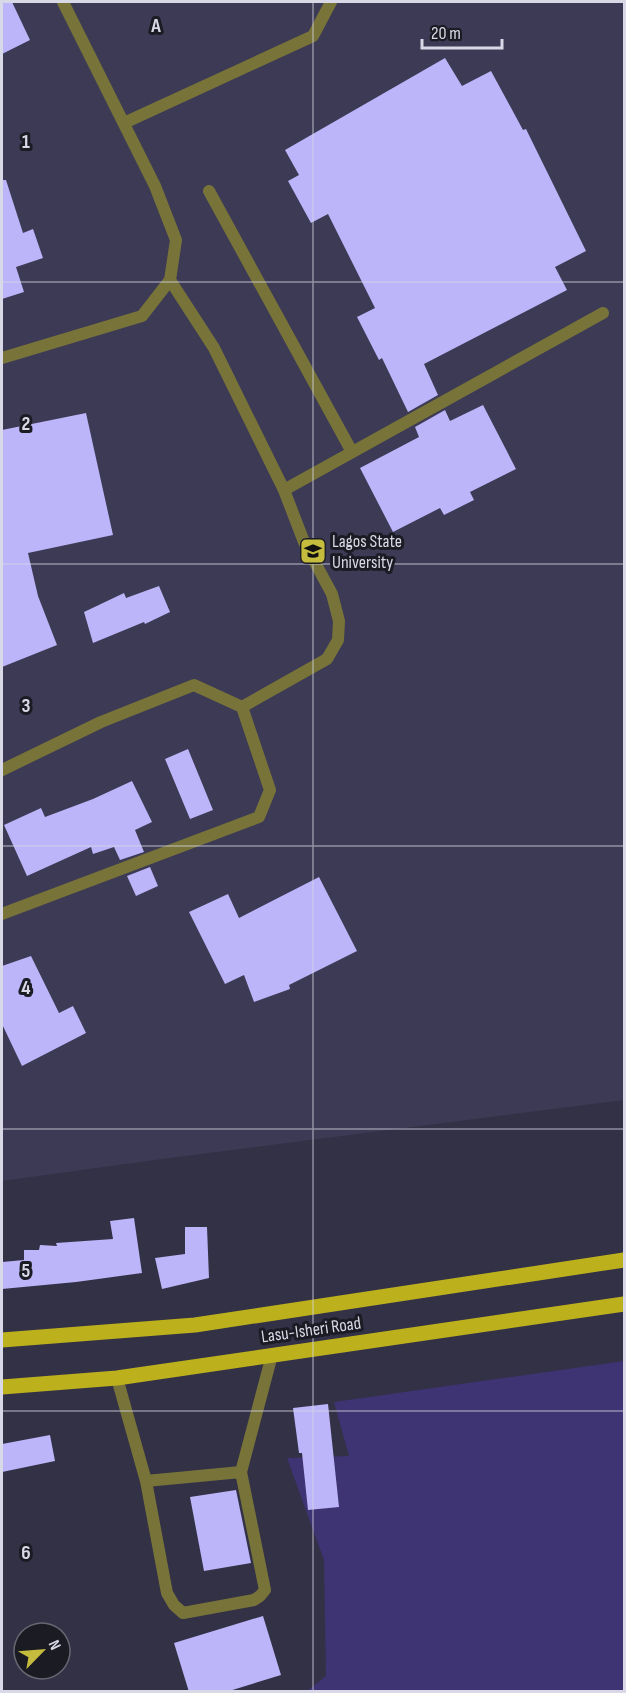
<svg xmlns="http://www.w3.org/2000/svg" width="626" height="1693" font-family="'Sofia Sans Condensed',sans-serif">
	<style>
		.built { fill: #3c3a54 }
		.green { fill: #3e3373 }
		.building { fill: #bcb5f9 }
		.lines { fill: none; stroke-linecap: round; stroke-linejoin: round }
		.service { stroke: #787439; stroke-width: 12 }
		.primary { stroke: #bcb11d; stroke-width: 15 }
		.grid { fill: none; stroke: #d9d8e6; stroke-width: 1.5; stroke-opacity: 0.55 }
		.labels { text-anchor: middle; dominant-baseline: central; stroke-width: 6; stroke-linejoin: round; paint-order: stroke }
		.poi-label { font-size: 18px; fill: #d9d8e6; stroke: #1b1b24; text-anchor: start }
		.street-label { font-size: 18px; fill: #d9d8e6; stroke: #1b1b24 }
		.grid-label { font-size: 20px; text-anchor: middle; font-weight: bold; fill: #d9d8e6; stroke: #1b1b24; stroke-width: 6; stroke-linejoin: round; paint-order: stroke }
	</style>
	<rect width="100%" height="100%" fill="#333146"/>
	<!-- built -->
	<path class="built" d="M 2,2 L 624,2 L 624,1100 L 162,1159 L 2,1181 Z"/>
	<!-- green -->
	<path class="green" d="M 624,1361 L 624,1691 L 307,1691 L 326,1676 L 324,1560 L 287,1458 L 349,1456 L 334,1402 Z"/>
	<!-- building -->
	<path class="building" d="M 2,2 L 12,2 L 30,40 L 2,54 Z
		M 445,58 L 462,86 L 491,71 L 523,130 L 526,129 L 586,251 L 555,267 L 567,290 L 424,364 L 438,395 L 408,412 L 382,358 L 379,360 L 357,317 L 375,308 L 328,214 L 311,223 L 288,181 L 299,175 L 285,150 Z
		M 2,180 L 6,180 L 23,233 L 33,229 L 43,258 L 16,267 L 24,292 L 2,299 Z
		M 483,405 L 516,469 L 470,492 L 474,500 L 444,515 L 440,508 L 393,532 L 360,468 L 419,437 L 415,427 L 445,410 L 450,421 Z
		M 86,413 L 113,535 L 28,553 L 38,596 L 57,645 L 2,667 L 2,430 Z
		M 159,586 L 170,612 L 145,624 L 144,622 L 93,643 L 84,612 L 124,593 L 126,598 Z
		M 188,749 L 213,810 L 190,819 L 165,759 Z
		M 132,781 L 152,822 L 135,830 L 144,852 L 120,860 L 114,847 L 93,854 L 91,847 L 27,876 L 4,825 L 41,808 L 45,817 L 93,799 Z
		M 150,867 L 158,886 L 136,896 L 127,876 Z
		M 319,877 L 357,951 L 289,985 L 290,989 L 254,1002 L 244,975 L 225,984 L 189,912 L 228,894 L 239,918 Z
		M 31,956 L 59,1013 L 73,1006 L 86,1033 L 22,1066 L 2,1024 L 2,966 Z
		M 134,1218 L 142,1273 L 76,1282 L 2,1289 L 2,1262 L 24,1260 L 24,1250 L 39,1250 L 40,1245 L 57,1246 L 56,1243 L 113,1239 L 110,1221 Z
		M 185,1227 L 207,1227 L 209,1278 L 162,1289 L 155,1258 L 185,1254 Z
		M 328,1404 L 339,1507 L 308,1510 L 302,1453 L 299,1453 L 293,1408 Z
		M 50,1435 L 55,1461 L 2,1472 L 2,1444 Z
		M 236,1490 L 251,1563 L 204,1571 L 190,1497 Z
		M 263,1616 L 281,1675 L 226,1692 L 189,1692 L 174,1643 Z"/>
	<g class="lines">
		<!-- service -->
		<path class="service" d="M 124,123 L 313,36 L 331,2
			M 209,191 L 352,452
			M 2,358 L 142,316 L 170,280 L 176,240 L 155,186 L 63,2
			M 284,490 L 603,313
			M 2,770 L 101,722 L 194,685 L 242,707
			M 2,914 L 259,817 L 270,790 L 242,707 L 327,659 L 338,640 L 339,621 L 332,594 L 304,542 L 284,490 L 214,348 L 170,280
			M 117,1378 L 146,1481 L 241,1472 L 272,1355
			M 146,1481 L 167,1593 L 174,1605 L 183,1613 L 254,1600 L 260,1596 L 265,1590 L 241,1472"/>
		<!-- primary -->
		<path class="primary" d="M 2,1340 L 195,1325 L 624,1260
			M 2,1387 L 117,1378 L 624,1304"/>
	</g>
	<!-- grid -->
	<path class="grid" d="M 313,2 L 313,1692M 2,282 L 624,282M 2,564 L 624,564M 2,846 L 624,846M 2,1129 L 624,1129M 2,1411 L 624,1411"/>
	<!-- icons -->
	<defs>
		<symbol id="university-square" viewBox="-11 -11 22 22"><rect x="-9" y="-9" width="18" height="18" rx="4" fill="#c5bc3d" stroke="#1b1b24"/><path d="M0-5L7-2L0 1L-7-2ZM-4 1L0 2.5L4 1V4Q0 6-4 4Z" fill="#111"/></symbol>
	</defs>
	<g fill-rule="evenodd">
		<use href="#university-square" x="298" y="536" width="30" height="30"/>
	</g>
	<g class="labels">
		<!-- poi labels -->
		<g class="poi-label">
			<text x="332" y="541">Lagos State<tspan x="332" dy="21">University</tspan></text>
		</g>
		<!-- street labels -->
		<g class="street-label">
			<text transform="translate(311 1330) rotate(-8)">Lasu-Isheri Road</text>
		</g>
	</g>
	<g class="grid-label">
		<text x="156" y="32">A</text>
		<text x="26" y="148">1</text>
		<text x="26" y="430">2</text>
		<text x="26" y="712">3</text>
		<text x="26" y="994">4</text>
		<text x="26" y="1277">5</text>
		<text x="26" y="1559">6</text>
	</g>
	<!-- border -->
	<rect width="626" height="1693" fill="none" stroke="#d9d8e6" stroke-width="6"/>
	<!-- north arrow -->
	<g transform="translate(42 1651) rotate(65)"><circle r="28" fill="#1b1b24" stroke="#676772" stroke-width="1.5"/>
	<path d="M0-4.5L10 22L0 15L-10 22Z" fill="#c5bc3d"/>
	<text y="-9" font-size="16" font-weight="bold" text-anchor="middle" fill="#d9d8e6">N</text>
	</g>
	<!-- scale -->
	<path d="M422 39v9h80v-9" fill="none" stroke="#d9d8e6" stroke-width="3"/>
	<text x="431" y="39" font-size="18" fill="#d9d8e6" stroke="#1b1b24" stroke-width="4.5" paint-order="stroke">20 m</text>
</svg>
